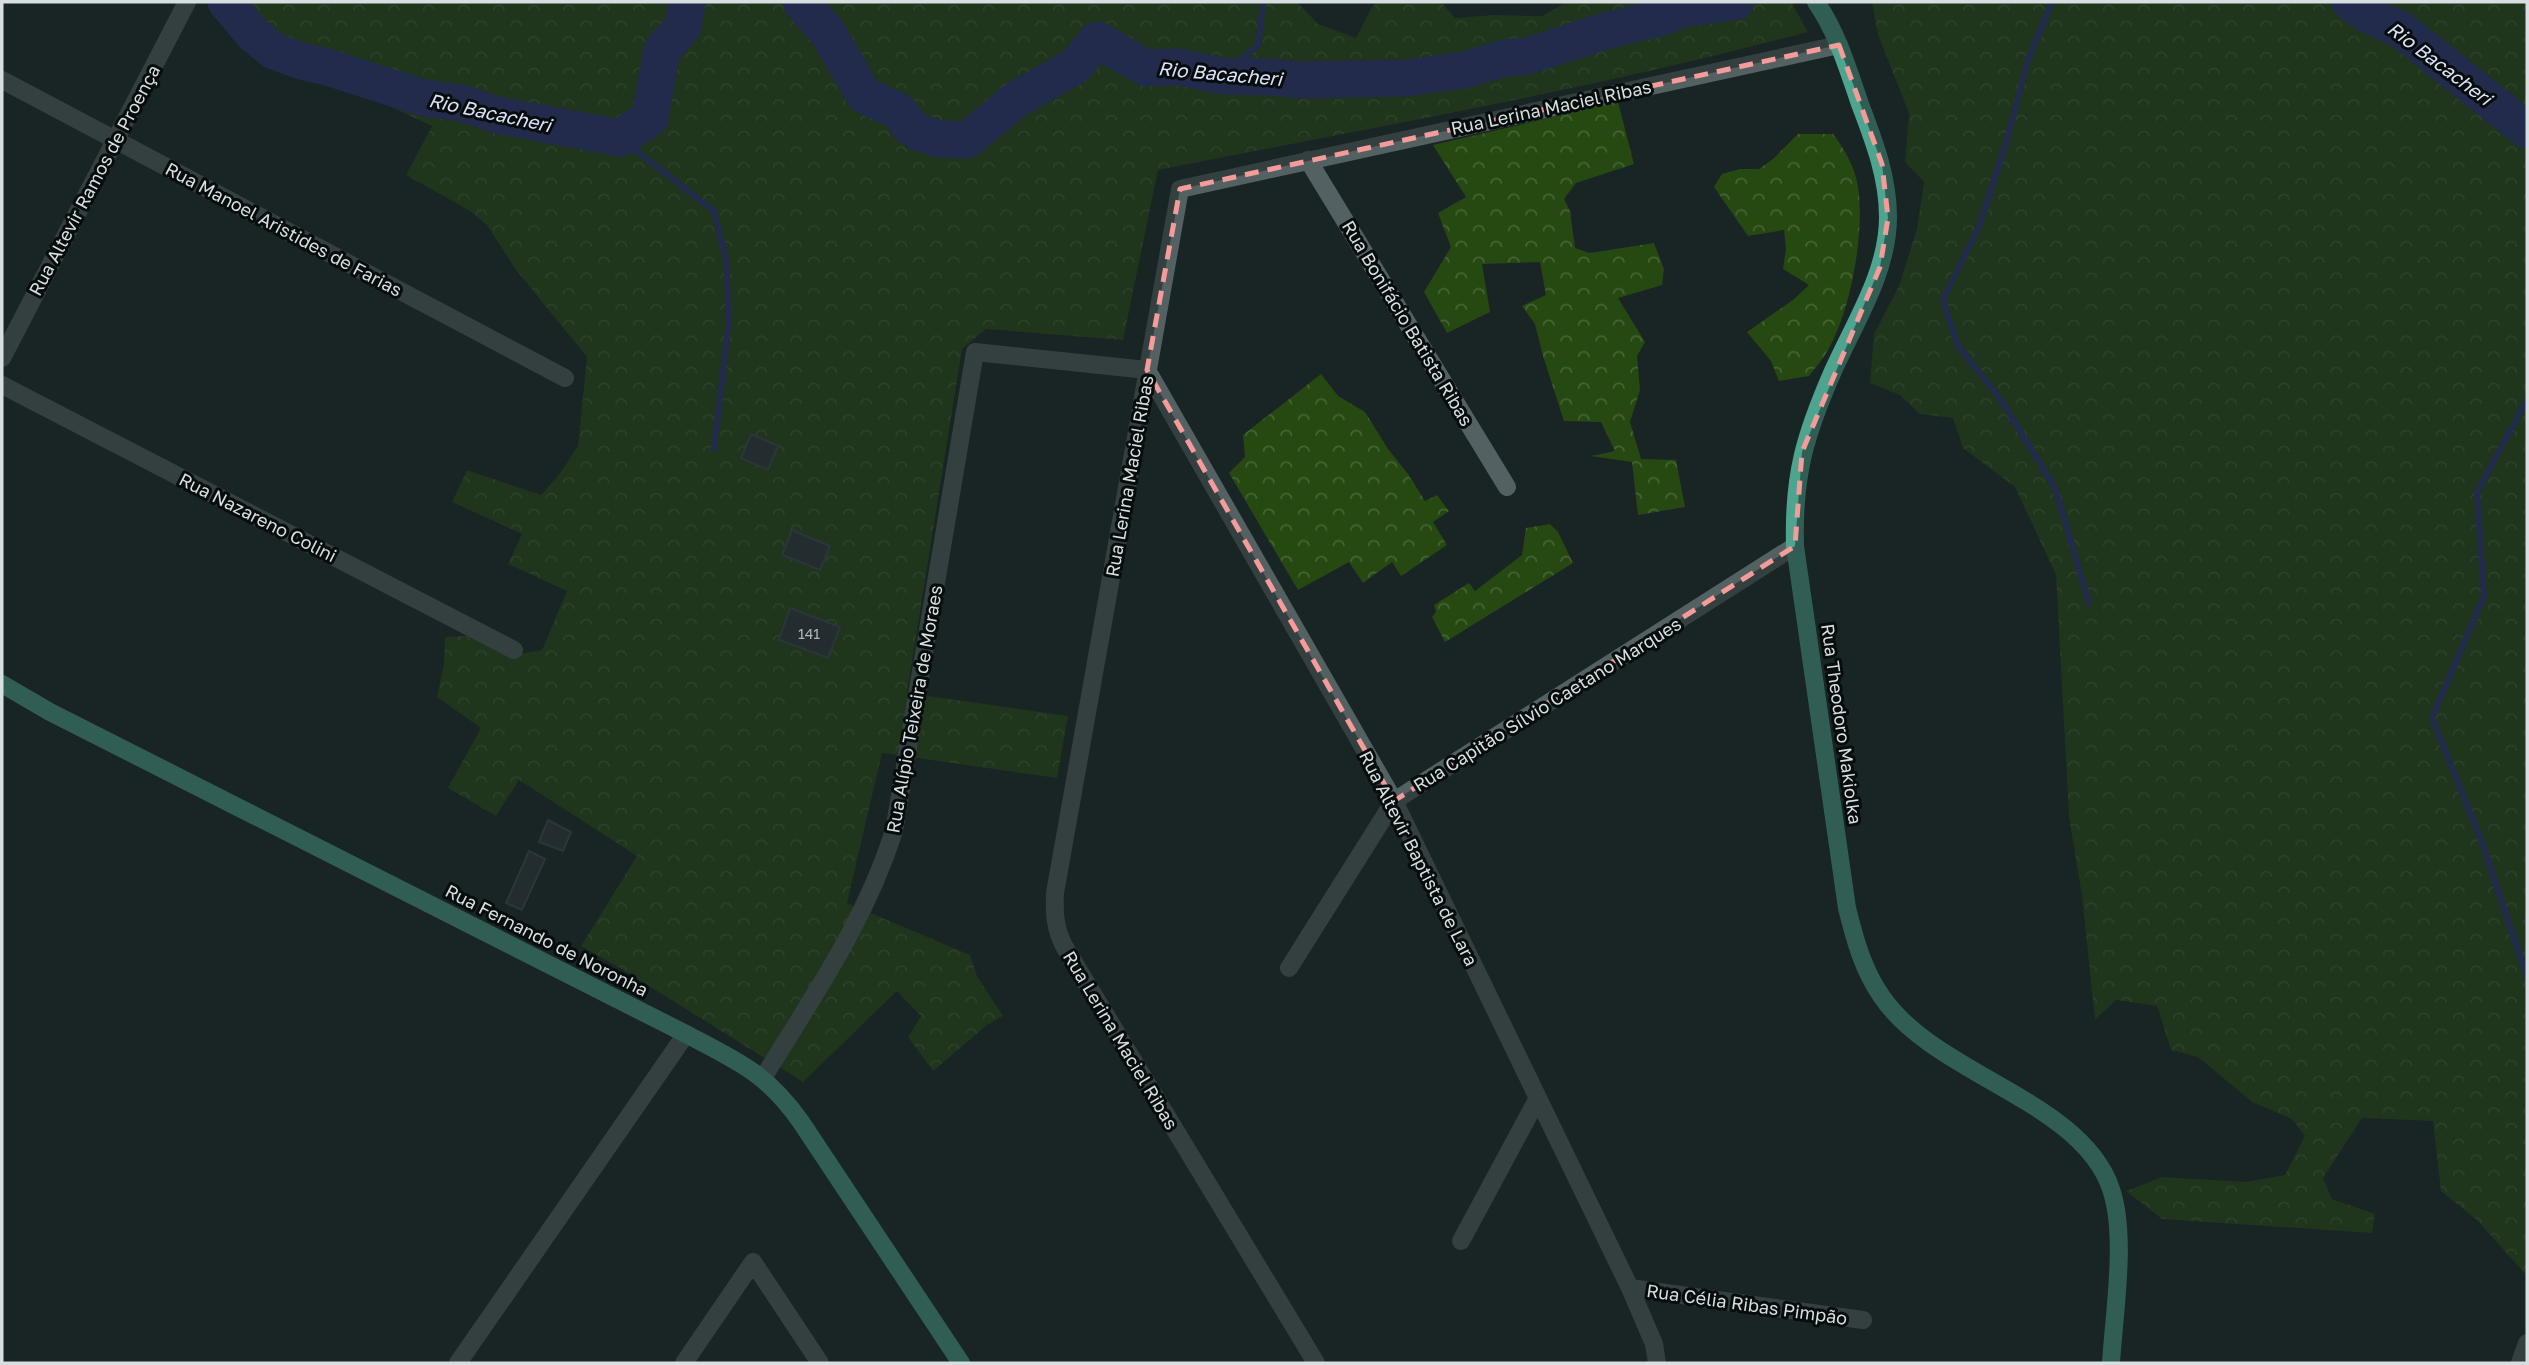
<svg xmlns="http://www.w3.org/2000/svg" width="2529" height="1365" font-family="'Golos Text',sans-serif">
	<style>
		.forest { fill: url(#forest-crowns) }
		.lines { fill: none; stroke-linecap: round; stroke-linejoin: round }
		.stream { stroke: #2e337b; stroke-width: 6 }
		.river { stroke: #2e337b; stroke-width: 37 }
		.building { fill: #30383e; stroke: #444d54; stroke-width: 2 }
		.minor { stroke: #546163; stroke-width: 18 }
		.major { stroke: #4da58f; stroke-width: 18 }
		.marked { fill: none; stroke: #f59b9a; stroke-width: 5; stroke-dasharray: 14 9; stroke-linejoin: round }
		.labels { text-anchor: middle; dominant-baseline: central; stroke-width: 6; stroke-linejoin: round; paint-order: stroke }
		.number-label { font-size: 14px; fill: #aeb5b8 }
		.street-label { font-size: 18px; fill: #d8dfe0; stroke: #070c0d }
		.water-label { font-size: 19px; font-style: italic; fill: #dde2f8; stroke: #070c0d }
	</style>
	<defs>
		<pattern id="forest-crowns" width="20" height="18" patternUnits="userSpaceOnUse" patternTransform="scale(1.75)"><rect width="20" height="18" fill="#264912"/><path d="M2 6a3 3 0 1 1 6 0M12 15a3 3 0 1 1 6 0" fill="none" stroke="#456334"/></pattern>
	</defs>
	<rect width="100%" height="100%" fill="#192425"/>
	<!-- forest -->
	<path class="forest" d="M 206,2 L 1297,2 L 1318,24 L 1356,38 L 1371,8 L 1378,2 L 1441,2 L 1455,18 L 1493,15 L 1542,16 L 1567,2 L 1791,2 L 1808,32 C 1594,89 1376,127 1158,170 L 1123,340 L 986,329 L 962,349 L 907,693 L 1068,716 L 1057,778 L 882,753 L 847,903 L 970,955 L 977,976 L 1003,1016 L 987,1025 L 933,1071 L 908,1037 L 921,1016 L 897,991 L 803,1082 L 620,968 L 581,946 L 637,856 L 519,780 L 496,816 L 448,788 L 481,728 L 437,697 L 444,663 L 445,637 L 466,636 L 512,655 L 542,650 L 567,591 L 508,564 L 522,534 L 452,502 L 467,470 L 541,495 L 558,476 L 578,446 L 587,357 L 516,270 L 487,225 L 470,211 L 406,175 L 432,126 L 270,50 Z
		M 1872,2 L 2527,2 L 2527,1276 L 2478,1221 L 2441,1191 L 2433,1121 L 2362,1118 L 2323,1178 L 2332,1199 L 2375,1214 L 2372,1233 L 2162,1219 L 2126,1191 L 2162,1177 L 2246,1182 L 2285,1175 L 2305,1136 L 2292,1119 L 2252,1102 L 2198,1057 L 2171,1050 L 2157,1006 L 2116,1000 L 2095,1020 L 2082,896 L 2069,817 L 2056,575 L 2015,487 L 1963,448 L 1953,418 L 1920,414 L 1900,395 L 1870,383 L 1874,334 L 1899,286 L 1917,229 L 1924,182 L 1905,162 L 1909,113 L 1878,35 Z
		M 1618,102 L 1634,164 L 1576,183 L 1564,199 L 1570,211 L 1575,248 L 1590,253 L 1654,243 L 1664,269 L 1662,285 L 1618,298 L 1645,342 L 1637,356 L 1640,390 L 1630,422 L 1641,459 L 1676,460 L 1685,507 L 1638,515 L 1632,462 L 1591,456 L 1615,451 L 1601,422 L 1564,421 L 1543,356 L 1535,324 L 1522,306 L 1546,295 L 1540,262 L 1482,264 L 1490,312 L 1447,333 L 1424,292 L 1451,247 L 1438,213 L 1466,197 L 1433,145 Z
		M 1798,134 L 1833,134 C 1845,150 1855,167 1858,187 C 1865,232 1851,310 1828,350 C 1823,359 1815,368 1809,376 L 1779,381 L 1771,361 L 1747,332 L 1793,300 L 1809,285 L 1783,269 L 1786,249 L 1784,230 L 1748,236 L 1714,187 L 1722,174 L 1740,169 L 1759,169 L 1773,159 Z
		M 1321,374 L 1338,396 L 1365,412 L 1388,449 L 1408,474 L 1425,501 L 1437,495 L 1449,511 L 1433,522 L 1447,545 L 1401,576 L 1392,562 L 1363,583 L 1349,562 L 1298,590 L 1229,473 L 1245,457 L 1243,435 Z
		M 1550,524 L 1558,532 L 1573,563 L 1445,642 L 1432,617 L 1436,612 L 1434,605 L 1469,583 L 1475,591 L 1522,555 L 1526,528 Z"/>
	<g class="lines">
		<!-- stream -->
		<path class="stream" d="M 2052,2 L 2028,60 L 2006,143 L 1980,224 L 1943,300 L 1958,346 L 2001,400 L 2055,488 L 2089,603
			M 1222,76 L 1258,45 L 1263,2
			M 620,138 L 714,211 L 726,259 L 729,320 L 714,449
			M 2527,400 L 2477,492 L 2484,596 L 2432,718 L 2483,845 L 2527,977"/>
		<!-- river -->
		<path class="river" d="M 226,2 L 254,35 L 274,51 L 301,61 L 327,67 L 424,98 L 462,103 L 497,115 L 620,138 L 650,118 L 662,50 L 683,27 L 687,2
			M 801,2 L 828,33 L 864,95 L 900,112 L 909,126 L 920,133 L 939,139 L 967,140 L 1017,99 L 1075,66 L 1097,40 L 1146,68 L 1180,67 L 1222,76 L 1272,77 L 1302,80 L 1406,78 L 1464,70 L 1506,58 L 1528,56 L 1605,31 L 1663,17 L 1682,9 L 1735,2
			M 2350,2 L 2370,16 L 2400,29 L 2527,130"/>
	</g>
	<!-- building -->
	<path class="building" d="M 751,434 L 778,446 L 768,470 L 741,458 Z
		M 792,530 L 830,546 L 820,570 L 782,555 Z
		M 790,608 L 840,627 L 828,658 L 779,640 Z
		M 548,820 L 571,832 L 563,851 L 539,842 Z
		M 529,851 L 545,859 L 522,910 L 506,903 Z"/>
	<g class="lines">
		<!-- minor -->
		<path class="minor" d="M 2,80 L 565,378
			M 1308,160 L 1507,487
			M 2,358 L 187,2
			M 2,385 L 514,650
			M 1289,968 L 1394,801 L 1795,546
			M 763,1078 C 814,995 864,924 894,831 L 975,352 L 1147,370 L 1394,801 L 1630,1288 L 1654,1344 L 1657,1363
			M 1461,1241 L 1538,1098
			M 1630,1288 L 1863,1320
			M 458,1363 L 686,1034
			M 684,1363 L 753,1262 L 820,1363
			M 1316,1363 L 1064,946 C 1055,928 1054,913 1055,893 L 1180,189 L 1839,45
			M 2520,1363 L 2527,1343"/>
		<!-- major -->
		<path class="major" d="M 1816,2 C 1837,32 1848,69 1860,104 C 1874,141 1888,177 1888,217 C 1888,272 1855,322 1833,371 C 1805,435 1793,475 1795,546 L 1847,908 C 1855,940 1863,970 1882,997 C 1935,1075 2081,1100 2111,1189 C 2127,1236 2114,1313 2111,1363
			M 2,684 L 50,712 L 686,1034 C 737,1061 767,1073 801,1122 L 961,1363"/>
	</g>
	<!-- marked area -->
	<path d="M0 0H2529V1365H0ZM 1839,45 L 1882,164 L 1888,218 L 1880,267 L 1802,452 L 1795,546 L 1394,801 L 1147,370 L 1180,189 Z" fill="#192425" fill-opacity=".55" fill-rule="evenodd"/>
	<path class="marked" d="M 1839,45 L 1882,164 L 1888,218 L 1880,267 L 1802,452 L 1795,546 L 1394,801 L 1147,370 L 1180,189 Z"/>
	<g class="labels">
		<!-- number labels -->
		<g class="number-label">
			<text x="809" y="633">141</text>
		</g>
		<!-- street labels -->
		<g class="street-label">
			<text transform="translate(1551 107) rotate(-12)">Rua Lerina Maciel Ribas</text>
			<text transform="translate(94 180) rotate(-62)">Rua Altevir Ramos de Proença</text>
			<text transform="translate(284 229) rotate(28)">Rua Manoel Aristides de Farias</text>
			<text transform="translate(1408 323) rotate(59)">Rua Bonifácio Batista Ribas</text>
			<text transform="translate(1129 476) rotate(-80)">Rua Lerina Maciel Ribas</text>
			<text transform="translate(258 517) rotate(27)">Rua Nazareno Colini</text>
			<text transform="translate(1547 704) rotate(-32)">Rua Capitão Sílvio Caetano Marques</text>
			<text transform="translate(914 709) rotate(-80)">Rua Alípio Teixeira de Moraes</text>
			<text transform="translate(1842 724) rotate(82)">Rua Theodoro Makiolka</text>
			<text transform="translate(1419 858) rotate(63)">Rua Altevir Baptista de Lara</text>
			<text transform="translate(547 940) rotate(27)">Rua Fernando de Noronha</text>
			<text transform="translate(1121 1040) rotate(59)">Rua Lerina Maciel Ribas</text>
			<text transform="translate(1747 1304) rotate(8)">Rua Célia Ribas Pimpão</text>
		</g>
		<!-- water labels -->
		<g class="water-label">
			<text transform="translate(2440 63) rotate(37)">Rio Bacacheri</text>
			<text transform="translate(1220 73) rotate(5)">Rio Bacacheri</text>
			<text transform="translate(490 112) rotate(12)">Rio Bacacheri</text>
		</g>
	</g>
	<!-- border -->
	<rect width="2529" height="1365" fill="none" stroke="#d8dfe0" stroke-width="7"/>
</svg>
